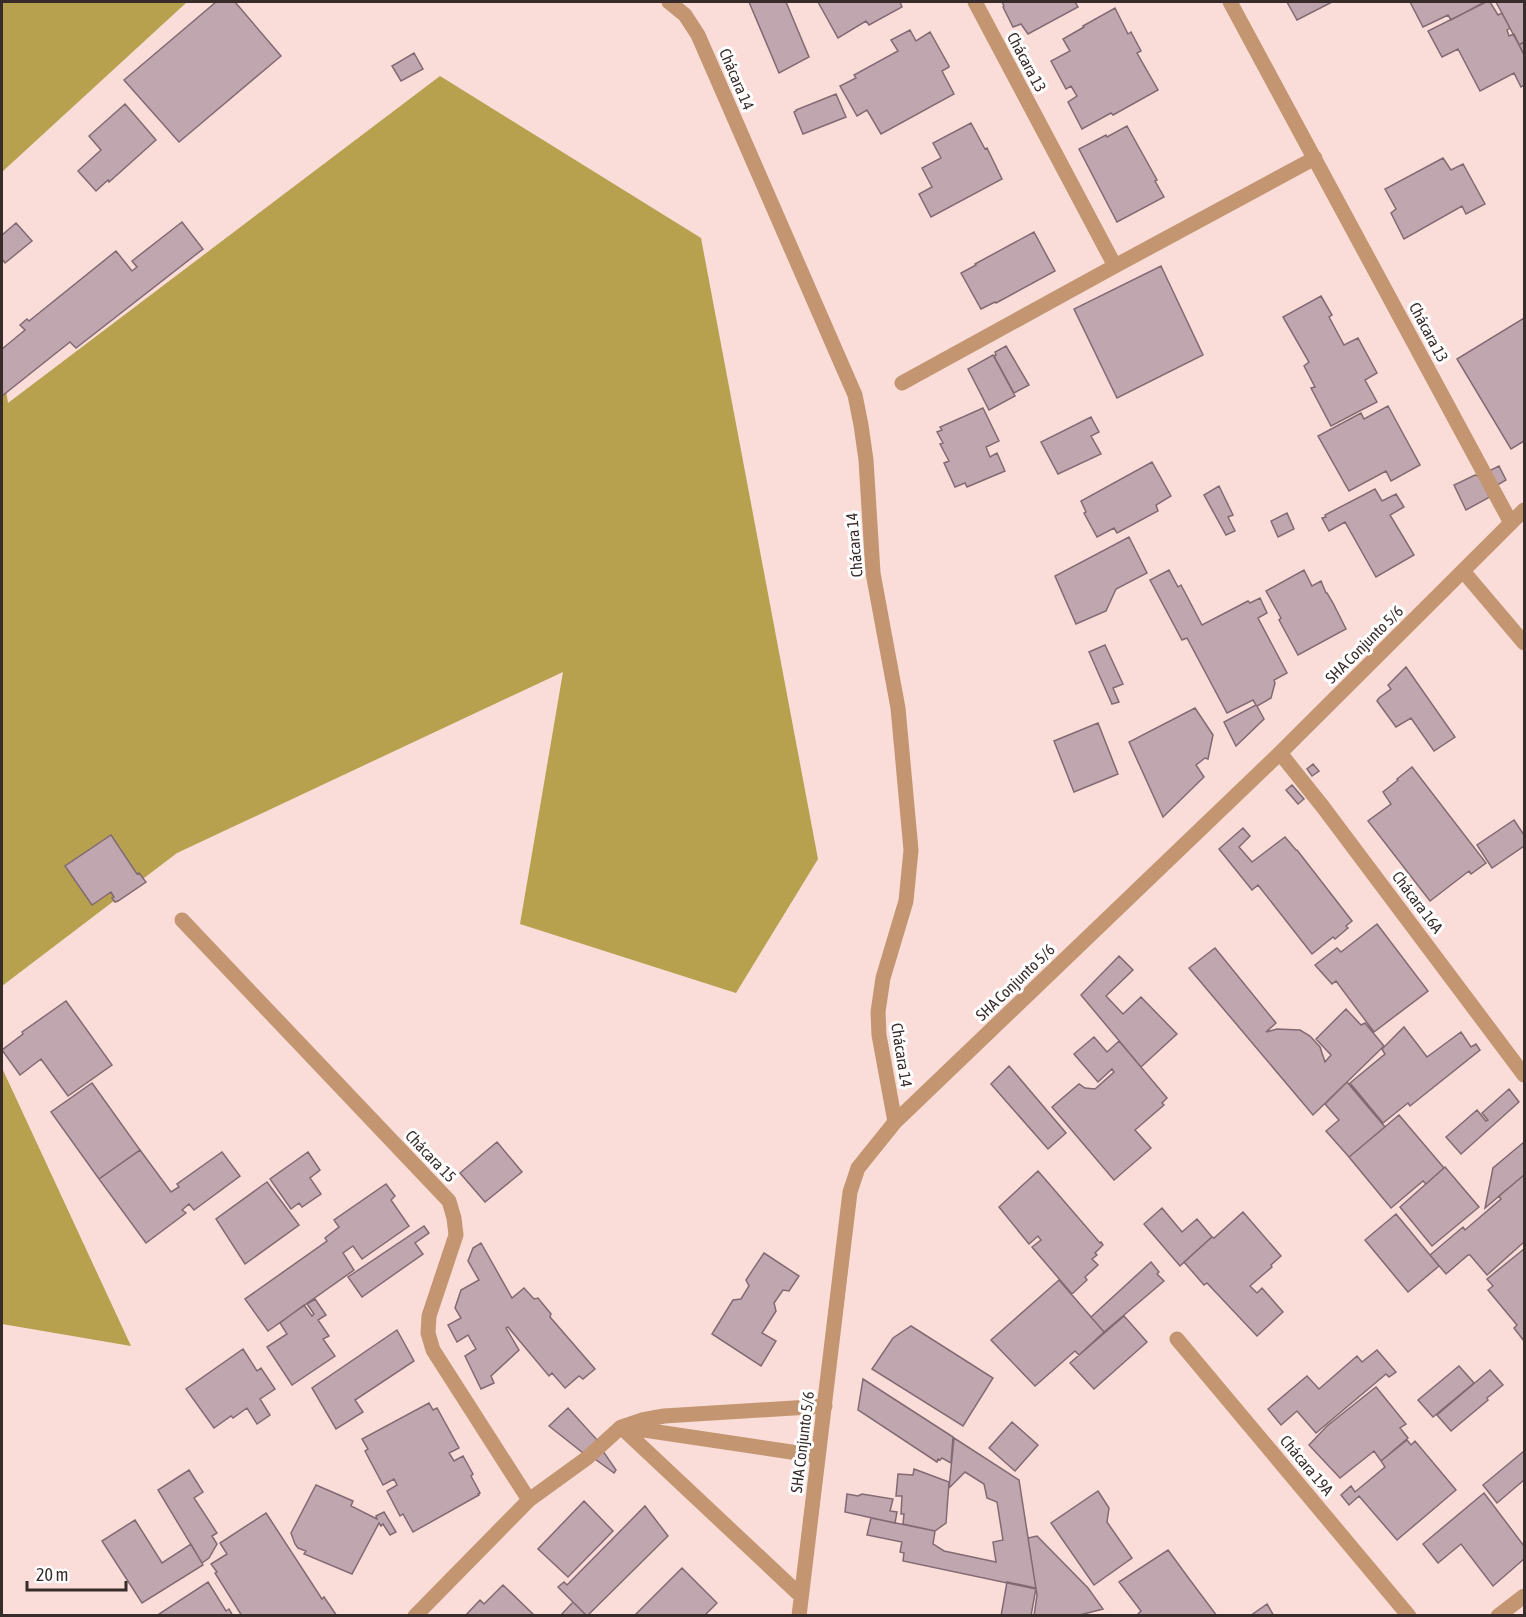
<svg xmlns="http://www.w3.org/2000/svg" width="1526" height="1617" font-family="'Asap Condensed',sans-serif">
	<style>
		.forest { fill: #b7a04e }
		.building { fill: #c0a6af; stroke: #826a73; stroke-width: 1.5 }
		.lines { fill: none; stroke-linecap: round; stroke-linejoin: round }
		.minor { stroke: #c39570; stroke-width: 15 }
		.labels { text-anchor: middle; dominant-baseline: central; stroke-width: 6; stroke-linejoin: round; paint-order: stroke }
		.street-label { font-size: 16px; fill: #382c2b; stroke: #fff }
	</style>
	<rect width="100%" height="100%" fill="#faddd9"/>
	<!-- forest -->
	<path class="forest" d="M 2,2 L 187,2 L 2,172 Z
		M 440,76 L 701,238 L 818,859 L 736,993 L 520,924 L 563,672 L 177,853 L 2,986 L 2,366 L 8,403 Z
		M 2,1068 L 131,1346 L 2,1324 Z"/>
	<!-- building -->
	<path class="building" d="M 216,2 L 235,2 L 281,56 L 179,142 L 124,80 Z
		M 749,2 L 786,2 L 809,57 L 779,73 Z
		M 818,2 L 900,2 L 902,7 L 869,25 L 866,21 L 838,38 Z
		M 1002,2 L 1075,2 L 1078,7 L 1028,34 L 1021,24 L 1013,27 L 1003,7 L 1004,6 Z
		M 1287,2 L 1332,2 L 1297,20 Z
		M 1410,2 L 1482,2 L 1483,3 L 1451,20 L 1448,15 L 1423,27 Z
		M 1486,2 L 1490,2 L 1498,15 L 1502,13 L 1510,28 L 1507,30 L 1509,36 L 1514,34 L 1524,55 L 1524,85 L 1521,87 L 1514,73 L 1480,91 L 1458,49 L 1442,57 L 1428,31 Z
		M 1496,2 L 1524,2 L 1524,42 L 1519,45 Z
		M 1115,8 L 1128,34 L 1131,32 L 1141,51 L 1137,53 L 1158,90 L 1113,115 L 1111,113 L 1082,129 L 1068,102 L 1077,96 L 1071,86 L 1066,89 L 1051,61 L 1070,51 L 1063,39 L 1084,27 L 1083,26 Z
		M 910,30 L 916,41 L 930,32 L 949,66 L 949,67 L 942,71 L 954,94 L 881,134 L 867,110 L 857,116 L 840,86 L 856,78 L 854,75 L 898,51 L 891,40 Z
		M 1524,42 L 1524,55 L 1519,45 Z
		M 414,53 L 423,69 L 401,81 L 392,66 Z
		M 836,94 L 846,117 L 803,134 L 794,112 L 796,111 L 796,110 Z
		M 125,104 L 156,140 L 109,182 L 108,180 L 96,191 L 78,171 L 101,150 L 89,136 Z
		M 971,123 L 985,149 L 987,148 L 1002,179 L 931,217 L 919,194 L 932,187 L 922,168 L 941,158 L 933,143 Z
		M 1127,126 L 1157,180 L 1155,181 L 1164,197 L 1117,222 L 1079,149 L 1106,135 L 1107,137 Z
		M 1443,158 L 1451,170 L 1463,164 L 1485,204 L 1466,214 L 1462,206 L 1404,239 L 1391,213 L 1396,209 L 1385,189 Z
		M 182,222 L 203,249 L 76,348 L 70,342 L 2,396 L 2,349 L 25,330 L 20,325 L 27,319 L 29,321 L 116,251 L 132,271 L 137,267 L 132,261 Z
		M 16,223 L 32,241 L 5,263 L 2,259 L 2,235 Z
		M 1034,232 L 1055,271 L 996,303 L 995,302 L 981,309 L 961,273 L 976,265 L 975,264 Z
		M 1161,266 L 1203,355 L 1117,398 L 1074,309 Z
		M 1321,296 L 1332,315 L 1329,317 L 1344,345 L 1358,338 L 1377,373 L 1365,380 L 1377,402 L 1331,426 L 1311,388 L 1315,387 L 1304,366 L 1309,362 L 1283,317 Z
		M 1524,318 L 1524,441 L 1511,449 L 1457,359 Z
		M 1006,346 L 1029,385 L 1014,393 L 994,356 L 996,355 L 995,352 Z
		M 993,355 L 1015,396 L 989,410 L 968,369 Z
		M 1388,406 L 1420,465 L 1391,481 L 1386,471 L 1349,491 L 1318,436 L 1361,413 L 1364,419 Z
		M 983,408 L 999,441 L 986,447 L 990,457 L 997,453 L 1005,471 L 967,487 L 965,483 L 955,487 L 944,463 L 949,461 L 940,444 L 943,443 L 937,432 L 942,430 L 940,427 Z
		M 1091,417 L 1099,432 L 1091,436 L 1101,454 L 1058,474 L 1041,442 Z
		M 1152,462 L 1171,496 L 1156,505 L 1158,511 L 1117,533 L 1114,528 L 1097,537 L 1084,513 L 1086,512 L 1081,501 Z
		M 1499,466 L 1506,480 L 1487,491 L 1489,497 L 1488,498 L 1466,510 L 1454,485 L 1475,475 L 1479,476 Z
		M 1219,486 L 1233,515 L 1228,517 L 1235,531 L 1226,535 L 1204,495 Z
		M 1375,489 L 1382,501 L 1396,494 L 1404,507 L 1390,515 L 1414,555 L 1376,577 L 1345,522 L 1329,531 L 1322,518 L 1326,517 L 1325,515 Z
		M 1287,513 L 1294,529 L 1278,537 L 1271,521 Z
		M 1129,537 L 1147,573 L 1116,589 L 1106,611 L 1076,624 L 1055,576 Z
		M 1169,570 L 1178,587 L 1181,585 L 1202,625 L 1248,601 L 1250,603 L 1260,598 L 1267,613 L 1258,618 L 1287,673 L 1274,680 L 1275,683 L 1271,698 L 1257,706 L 1264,719 L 1236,746 L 1224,722 L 1256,705 L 1253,700 L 1227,713 L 1187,638 L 1182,640 L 1150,580 Z
		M 1304,570 L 1312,586 L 1321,581 L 1326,593 L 1327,593 L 1333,603 L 1346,629 L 1298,655 L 1279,620 L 1281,618 L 1266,591 Z
		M 1105,645 L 1123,684 L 1113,688 L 1119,702 L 1112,704 L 1089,652 Z
		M 1406,667 L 1455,737 L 1434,751 L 1411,718 L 1396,727 L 1377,701 L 1379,698 L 1391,689 L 1388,685 Z
		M 1195,708 L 1213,735 L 1208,759 L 1205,758 L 1196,765 L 1204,777 L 1163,817 L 1129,742 Z
		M 1098,723 L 1118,774 L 1074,792 L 1054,741 Z
		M 1313,764 L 1319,771 L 1312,776 L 1307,769 Z
		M 1412,767 L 1486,863 L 1471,874 L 1469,871 L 1430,901 L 1368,821 L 1391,804 L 1383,792 L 1398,780 L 1397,779 Z
		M 1292,785 L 1304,799 L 1298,804 L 1286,790 Z
		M 1514,820 L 1524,835 L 1524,846 L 1492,868 L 1477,845 Z
		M 1243,828 L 1250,836 L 1239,847 L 1252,862 L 1285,837 L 1296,850 L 1297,850 L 1352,921 L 1346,926 L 1348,928 L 1335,939 L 1333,937 L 1312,954 L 1258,885 L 1252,890 L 1219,849 Z
		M 111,835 L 137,874 L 139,873 L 146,882 L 118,901 L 115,902 L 112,898 L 114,897 L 111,892 L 92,905 L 65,866 Z
		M 1377,924 L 1428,991 L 1374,1032 L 1336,981 L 1332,984 L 1315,965 L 1337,948 L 1341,952 Z
		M 1215,948 L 1276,1023 L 1266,1032 L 1277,1029 L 1300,1030 L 1310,1036 L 1320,1047 L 1325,1062 L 1331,1055 L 1316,1039 L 1346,1009 L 1361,1025 L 1365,1023 L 1384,1046 L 1313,1115 L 1189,968 Z
		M 1119,956 L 1133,970 L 1106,996 L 1123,1014 L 1141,997 L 1177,1034 L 1141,1067 L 1081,995 Z
		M 66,1001 L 112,1065 L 68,1096 L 41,1059 L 20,1075 L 2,1050 L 23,1034 L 22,1032 Z
		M 1404,1027 L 1427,1057 L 1461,1032 L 1471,1047 L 1476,1044 L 1480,1050 L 1410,1106 L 1408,1103 L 1383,1123 L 1350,1083 L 1385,1054 L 1382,1049 Z
		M 1094,1037 L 1107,1052 L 1119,1041 L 1167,1098 L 1162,1103 L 1164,1105 L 1135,1130 L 1151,1148 L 1114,1180 L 1052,1107 L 1079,1084 L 1085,1088 L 1095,1089 L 1114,1072 L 1112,1069 L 1098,1082 L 1074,1054 Z
		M 1009,1066 L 1066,1133 L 1048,1149 L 991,1084 Z
		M 1347,1082 L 1385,1127 L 1349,1157 L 1326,1131 L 1339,1120 L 1325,1104 Z
		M 92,1083 L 140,1150 L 99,1179 L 51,1112 Z
		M 1509,1089 L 1519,1102 L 1461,1154 L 1446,1137 L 1477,1110 L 1486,1121 L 1488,1120 L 1482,1113 Z
		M 1399,1115 L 1444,1168 L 1426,1184 L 1423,1181 L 1391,1208 L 1349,1157 Z
		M 497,1142 L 522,1172 L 485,1202 L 460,1173 Z
		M 1524,1142 L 1524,1175 L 1485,1208 L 1493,1168 Z
		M 140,1150 L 171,1192 L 179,1187 L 177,1184 L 222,1152 L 240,1176 L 194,1210 L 189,1204 L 182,1210 L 186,1213 L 146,1243 L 99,1179 Z
		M 308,1152 L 320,1170 L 310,1178 L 321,1194 L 302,1207 L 299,1203 L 291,1209 L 270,1179 Z
		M 1445,1167 L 1479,1207 L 1432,1246 L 1400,1207 Z
		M 1038,1171 L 1100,1243 L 1101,1242 L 1103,1245 L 1095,1253 L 1097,1255 L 1092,1259 L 1098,1265 L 1085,1277 L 1087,1280 L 1072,1294 L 1032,1247 L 1041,1240 L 1038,1236 L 1029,1244 L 999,1207 Z
		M 1524,1175 L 1524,1242 L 1487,1275 L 1470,1255 L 1468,1255 L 1446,1274 L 1430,1255 L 1463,1227 L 1465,1230 L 1501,1199 L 1499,1196 Z
		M 267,1182 L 299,1225 L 245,1264 L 216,1219 Z
		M 386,1184 L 395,1196 L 391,1200 L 409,1226 L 362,1259 L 353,1246 L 343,1253 L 354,1270 L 268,1331 L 245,1299 L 327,1241 L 325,1238 L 339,1227 L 334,1220 Z
		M 1162,1208 L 1182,1232 L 1197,1219 L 1212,1237 L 1180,1266 L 1144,1224 Z
		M 1243,1212 L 1281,1256 L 1271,1265 L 1272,1267 L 1250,1286 L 1257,1293 L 1262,1288 L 1283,1312 L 1257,1336 L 1207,1283 L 1204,1285 L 1184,1262 L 1212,1237 L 1214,1238 Z
		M 1396,1214 L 1439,1266 L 1408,1292 L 1365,1240 Z
		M 424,1226 L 429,1233 L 415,1243 L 423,1254 L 362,1297 L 348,1277 Z
		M 481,1243 L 512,1298 L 524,1288 L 534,1299 L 538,1298 L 551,1314 L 550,1317 L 595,1369 L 583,1379 L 579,1376 L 565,1388 L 552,1373 L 549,1376 L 508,1327 L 506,1328 L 519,1350 L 491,1376 L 494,1383 L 481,1389 L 465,1356 L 476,1349 L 468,1335 L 457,1342 L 448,1325 L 461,1318 L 455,1308 L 461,1290 L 479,1280 L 468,1261 L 473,1248 Z
		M 1524,1249 L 1524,1341 L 1514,1328 L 1517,1325 L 1488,1290 L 1493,1286 L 1487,1279 Z
		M 764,1253 L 799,1276 L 789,1291 L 783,1290 L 774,1303 L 776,1311 L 762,1333 L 776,1341 L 761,1366 L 712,1334 L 733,1300 L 741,1299 L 749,1286 L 746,1280 Z
		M 1151,1262 L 1159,1272 L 1157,1274 L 1164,1281 L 1104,1332 L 1091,1317 Z
		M 1059,1280 L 1104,1332 L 1079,1355 L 1075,1351 L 1035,1386 L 991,1340 Z
		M 315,1299 L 326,1315 L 318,1320 L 329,1336 L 323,1339 L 335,1356 L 292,1385 L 267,1347 L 287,1334 L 280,1323 L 304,1305 L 312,1316 L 314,1314 L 307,1304 Z
		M 1124,1316 L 1147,1342 L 1094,1389 L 1070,1363 Z
		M 911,1326 L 993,1378 L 963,1426 L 872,1369 L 893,1338 Z
		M 397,1330 L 414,1361 L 355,1400 L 363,1412 L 336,1429 L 312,1388 Z
		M 243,1349 L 257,1371 L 261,1368 L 275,1389 L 260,1399 L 270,1415 L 257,1424 L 247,1408 L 233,1418 L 231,1416 L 214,1428 L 186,1389 Z
		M 1377,1350 L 1396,1372 L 1389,1377 L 1386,1374 L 1316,1433 L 1297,1411 L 1281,1425 L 1268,1409 L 1307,1376 L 1319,1389 L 1357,1356 L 1362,1362 Z
		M 1459,1366 L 1474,1383 L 1433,1417 L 1418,1400 Z
		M 1490,1370 L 1503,1385 L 1487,1398 L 1488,1400 L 1451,1431 L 1437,1415 Z
		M 863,1379 L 953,1437 L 951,1463 L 942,1458 L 940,1460 L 938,1459 L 937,1462 L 858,1410 Z
		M 1376,1387 L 1406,1424 L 1400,1428 L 1408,1438 L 1381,1461 L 1374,1451 L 1340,1478 L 1309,1445 L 1327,1426 Z
		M 429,1403 L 433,1410 L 437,1408 L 459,1448 L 449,1453 L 454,1461 L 463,1456 L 473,1474 L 471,1476 L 480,1493 L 478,1494 L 479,1495 L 413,1532 L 403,1514 L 400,1516 L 387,1491 L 397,1485 L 394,1479 L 383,1485 L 365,1451 L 368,1449 L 362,1439 Z
		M 568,1408 L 599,1442 L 598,1444 L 616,1470 L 614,1473 L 588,1454 L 587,1456 L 549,1426 Z
		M 1012,1422 L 1038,1445 L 1015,1471 L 989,1448 Z
		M 954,1438 L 1019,1480 L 1036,1589 L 903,1561 L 904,1553 L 900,1552 L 902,1542 L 867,1535 L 871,1518 L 935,1531 L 933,1544 L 944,1551 L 996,1562 L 993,1542 L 1003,1540 L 997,1502 L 987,1498 L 984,1484 L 965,1472 L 949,1488 Z
		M 1407,1440 L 1411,1445 L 1415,1441 L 1456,1490 L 1397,1540 L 1359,1496 L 1349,1505 L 1341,1495 L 1351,1486 L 1355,1492 L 1385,1467 L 1381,1461 Z
		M 1524,1451 L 1524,1480 L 1497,1503 L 1483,1485 Z
		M 914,1469 L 949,1482 L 946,1523 L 935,1531 L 903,1524 L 904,1514 L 901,1514 L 902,1496 L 896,1496 L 898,1474 L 913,1475 Z
		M 189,1470 L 203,1492 L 194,1498 L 217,1533 L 212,1536 L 217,1544 L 209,1558 L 202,1563 L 158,1490 Z
		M 316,1485 L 353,1501 L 351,1506 L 377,1519 L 376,1516 L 384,1512 L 396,1532 L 390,1535 L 383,1524 L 381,1526 L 379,1523 L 352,1574 L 304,1554 L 306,1551 L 298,1548 L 295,1544 L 291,1533 Z
		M 1098,1491 L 1109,1508 L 1107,1522 L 1132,1558 L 1094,1585 L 1051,1523 Z
		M 1484,1493 L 1524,1546 L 1524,1559 L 1493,1586 L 1461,1544 L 1438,1563 L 1423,1544 Z
		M 847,1494 L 858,1496 L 862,1494 L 893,1499 L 890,1511 L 897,1512 L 895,1523 L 845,1512 Z
		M 584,1501 L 613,1531 L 568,1577 L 538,1549 Z
		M 645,1506 L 668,1536 L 587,1616 L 558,1587 L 564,1582 L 567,1585 Z
		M 266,1513 L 322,1599 L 324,1597 L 337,1616 L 242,1616 L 215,1573 L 217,1572 L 211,1564 L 227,1554 L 220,1543 Z
		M 135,1520 L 162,1563 L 191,1544 L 203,1565 L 142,1603 L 102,1541 Z
		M 1037,1536 L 1088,1588 L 1103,1609 L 1076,1616 L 1034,1616 L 1037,1595 L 1028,1538 Z
		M 1168,1550 L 1187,1576 L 1217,1616 L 1136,1616 L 1141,1611 L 1119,1582 Z
		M 682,1568 L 717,1603 L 704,1616 L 634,1616 Z
		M 208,1582 L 226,1611 L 229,1609 L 233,1616 L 156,1616 Z
		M 1007,1582 L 1036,1588 L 1031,1616 L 1001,1616 Z
		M 503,1585 L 535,1616 L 465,1616 L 480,1600 L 484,1604 Z
		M 573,1602 L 587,1616 L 560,1616 Z
		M 1267,1604 L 1274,1616 L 1250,1616 Z"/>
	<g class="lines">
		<!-- minor -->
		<path class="minor" d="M 669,2 L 685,15 L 698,35 L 855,395 L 861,425 L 866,460 L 873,573 L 898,708 L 911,850 L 906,901 L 883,978 L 878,1012 L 879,1035 L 895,1122
			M 975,2 L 1115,266
			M 1230,2 L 1511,523
			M 902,383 L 1115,266 L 1315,158
			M 1463,571 L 1524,643
			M 1280,753 L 1323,807 L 1524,1075
			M 182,920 L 449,1201 L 454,1218 L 456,1235 L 429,1316 L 428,1333 L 433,1350 L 529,1500
			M 1177,1339 L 1409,1616
			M 621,1427 L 801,1596
			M 624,1427 L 818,1456
			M 415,1616 L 529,1500 L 587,1458 L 621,1427 L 642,1420 L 664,1416 L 825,1406
			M 799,1616 L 850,1192 L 858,1168 L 895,1122 L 1280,753 L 1524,510
			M 1498,1616 L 1524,1596"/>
	</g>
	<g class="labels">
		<!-- street labels -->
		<g class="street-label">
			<text transform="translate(1027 62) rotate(62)">Chácara 13</text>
			<text transform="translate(737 79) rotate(67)">Chácara 14</text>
			<text transform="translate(1429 332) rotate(62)">Chácara 13</text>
			<text transform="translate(854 545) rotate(-95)">Chácara 14</text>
			<text transform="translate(1364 644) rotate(-45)">SHA Conjunto 5/6</text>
			<text transform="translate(1418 902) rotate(53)">Chácara 16A</text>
			<text transform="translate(1015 982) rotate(-44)">SHA Conjunto 5/6</text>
			<text transform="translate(902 1055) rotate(81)">Chácara 14</text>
			<text transform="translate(431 1156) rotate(46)">Chácara 15</text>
			<text transform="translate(802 1442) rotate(-83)">SHA Conjunto 5/6</text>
			<text transform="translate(1307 1465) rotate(50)">Chácara 19A</text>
		</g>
	</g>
	<!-- border -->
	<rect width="1526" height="1617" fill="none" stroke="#382c2b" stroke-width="6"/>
	<!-- scale -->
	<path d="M27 1581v9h99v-9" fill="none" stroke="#382c2b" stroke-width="3"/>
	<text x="36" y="1581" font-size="18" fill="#382c2b" stroke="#ffffff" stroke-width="4.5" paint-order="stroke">20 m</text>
</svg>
